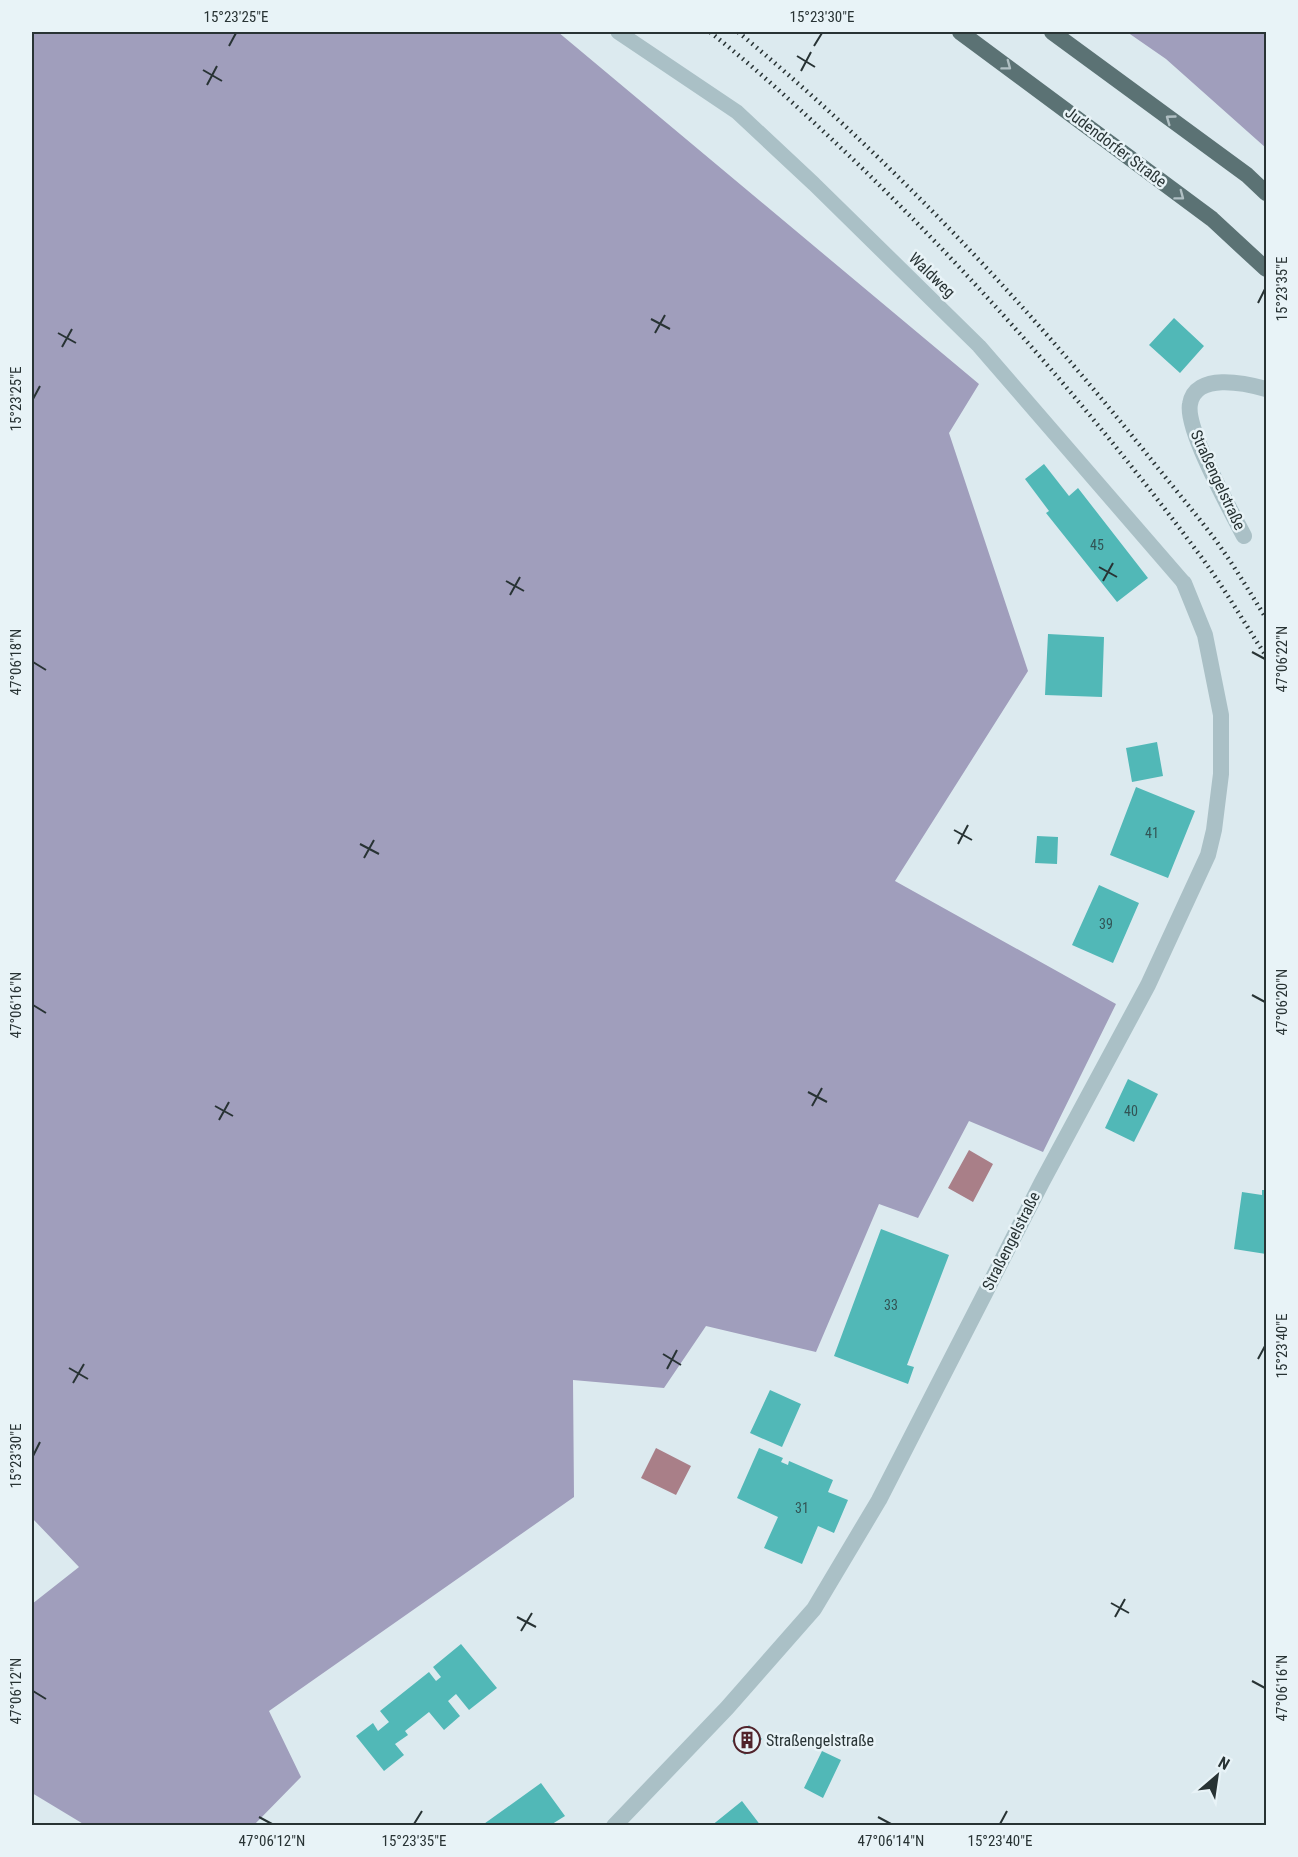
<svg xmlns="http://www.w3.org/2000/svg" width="1298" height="1857" font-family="'Roboto Condensed',sans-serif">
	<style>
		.green { fill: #a09ebc }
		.water { fill: #a97f88 }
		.building { fill: #51b8b7 }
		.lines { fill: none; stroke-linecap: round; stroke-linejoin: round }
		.service { stroke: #aac0c6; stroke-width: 15 }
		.minor { stroke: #aac0c6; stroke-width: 16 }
		.primary { stroke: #5b7274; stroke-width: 16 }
		.rail { stroke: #283334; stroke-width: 4.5; stroke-dasharray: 1.5 4.5; stroke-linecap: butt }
		.oneway { stroke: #b0bfc3 }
		.ticks { fill: none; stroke: #283334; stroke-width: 2 }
		.labels { text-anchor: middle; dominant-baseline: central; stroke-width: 5; stroke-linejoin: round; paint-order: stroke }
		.number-label { font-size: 14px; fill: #325455 }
		.street-label { font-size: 16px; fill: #283334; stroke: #e8f3f7 }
		.poi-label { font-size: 16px; fill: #283334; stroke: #e8f3f7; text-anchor: start }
		.neatline { fill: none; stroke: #283334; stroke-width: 2 }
		.ticks-label { font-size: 15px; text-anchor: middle; fill: #283334 }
	</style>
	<rect width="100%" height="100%" fill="#dceaef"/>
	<!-- green -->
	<path class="green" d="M 32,32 L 558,32 L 979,384 L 949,433 L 1028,671 L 895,881 L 1116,1004 L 1043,1152 L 969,1121 L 918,1218 L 879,1204 L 816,1352 L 706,1326 L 664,1388 L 573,1380 L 574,1497 L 269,1711 L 301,1777 L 254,1825 L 85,1825 L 32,1793 L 32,1604 L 79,1567 L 32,1518 Z
		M 1127,32 L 1266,32 L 1266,148 L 1166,59 Z"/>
	<!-- water -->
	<path class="water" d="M 969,1150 L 993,1164 L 973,1202 L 948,1188 Z
		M 656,1448 L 691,1466 L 676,1495 L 641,1478 Z"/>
	<!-- building -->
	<path class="building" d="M 1174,318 L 1204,346 L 1180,373 L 1149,345 Z
		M 1044,464 L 1069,496 L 1078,488 L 1148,578 L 1117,602 L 1046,513 L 1049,511 L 1025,479 Z
		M 1048,634 L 1104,637 L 1102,697 L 1045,695 Z
		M 1157,742 L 1163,776 L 1132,782 L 1126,748 Z
		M 1136,787 L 1195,811 L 1168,878 L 1110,855 Z
		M 1037,836 L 1058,837 L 1057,864 L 1035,863 Z
		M 1099,885 L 1139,903 L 1113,963 L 1072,945 Z
		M 1128,1079 L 1158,1094 L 1134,1142 L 1105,1128 Z
		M 1262,1190 L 1266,1190 L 1266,1254 L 1234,1249 L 1242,1192 L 1262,1195 Z
		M 881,1229 L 949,1255 L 907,1365 L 914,1367 L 908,1384 L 834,1356 Z
		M 770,1390 L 801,1404 L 782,1447 L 750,1433 Z
		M 759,1448 L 783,1458 L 781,1462 L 788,1465 L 789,1461 L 833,1480 L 828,1492 L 848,1500 L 834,1533 L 818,1526 L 802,1564 L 764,1548 L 778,1517 L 737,1498 Z
		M 461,1644 L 497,1688 L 469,1710 L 456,1694 L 448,1701 L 460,1716 L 444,1730 L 429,1712 L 405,1731 L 408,1735 L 395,1744 L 404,1755 L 384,1771 L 356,1736 L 373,1723 L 378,1731 L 389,1722 L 380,1711 L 429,1672 L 436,1681 L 441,1677 L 433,1667 Z
		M 749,1725 L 762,1739 L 745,1755 L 732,1741 Z
		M 822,1751 L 841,1760 L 823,1798 L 804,1788 Z
		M 541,1783 L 565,1816 L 549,1826 L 481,1826 Z
		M 742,1801 L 761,1826 L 711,1826 Z"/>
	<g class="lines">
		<!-- service -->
		<path class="service" d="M 618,32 L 737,112 L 814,184 L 979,346 L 1184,583"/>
		<!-- minor -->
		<path class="minor" d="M 1244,536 C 1231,511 1185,429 1190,404 C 1195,372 1245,383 1266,389
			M 614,1826 L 727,1708 L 814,1609 L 879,1500 L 1042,1182 L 1148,985 L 1208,855 L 1214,830 L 1221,774 L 1221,715 L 1205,635 L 1184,583"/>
		<!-- primary -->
		<path class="primary" d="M 960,32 L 1212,219 L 1266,269
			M 1052,32 L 1247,175 L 1266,193"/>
		<!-- rail -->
		<path class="rail" d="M 710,32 C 763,74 813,121 862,168 C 983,286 1095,415 1196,550 C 1222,584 1243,621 1266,656
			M 738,32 C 889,157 1023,300 1146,453 C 1168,481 1192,509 1214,538 C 1233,564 1249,591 1266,618"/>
	</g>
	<!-- one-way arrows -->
	<defs><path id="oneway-chevron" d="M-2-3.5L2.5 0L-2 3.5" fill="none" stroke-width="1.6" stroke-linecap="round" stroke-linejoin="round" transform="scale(1.5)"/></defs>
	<g class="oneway">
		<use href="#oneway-chevron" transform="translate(1007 66) rotate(37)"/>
		<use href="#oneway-chevron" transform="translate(1170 119) rotate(-144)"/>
		<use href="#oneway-chevron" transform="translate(1180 196) rotate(37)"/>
	</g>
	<!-- ticks -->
	<path class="ticks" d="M 229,46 L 236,33M 814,46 L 822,33M 797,56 L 815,67M 203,70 L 222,81M 801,71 L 811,52M 207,85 L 217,66M 1258,303 L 1265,289M 651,319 L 670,329M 58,333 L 76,343M 655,333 L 665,315M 62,347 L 72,329M 33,399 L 40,386M 1099,567 L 1117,577M 506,581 L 524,591M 1103,581 L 1113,563M 510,595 L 520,577M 1252,652 L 1265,659M 33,662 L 46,670M 954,830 L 972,840M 360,844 L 379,854M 958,844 L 968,825M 364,858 L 374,840M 1252,995 L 1265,1002M 33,1005 L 46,1013M 808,1092 L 827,1102M 215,1106 L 233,1116M 812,1106 L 822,1088M 219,1120 L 229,1102M 663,1354 L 681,1365M 1258,1359 L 1265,1346M 69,1368 L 88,1379M 667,1369 L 677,1350M 73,1383 L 84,1364M 33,1456 L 40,1442M 1111,1603 L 1129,1613M 517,1617 L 536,1627M 1115,1617 L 1125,1599M 521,1631 L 532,1613M 1252,1681 L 1265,1688M 33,1691 L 46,1699M 259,1817 L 272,1824M 878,1817 L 891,1824M 414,1824 L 422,1811M 1000,1824 L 1007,1811"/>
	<!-- icons -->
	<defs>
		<symbol id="building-ring" viewBox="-11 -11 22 22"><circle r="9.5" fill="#e8f3f7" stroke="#51232b" stroke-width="1.5"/><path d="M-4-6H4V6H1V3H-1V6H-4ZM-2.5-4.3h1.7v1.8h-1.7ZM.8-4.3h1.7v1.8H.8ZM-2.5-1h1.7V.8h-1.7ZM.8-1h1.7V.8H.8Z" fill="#51232b"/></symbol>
	</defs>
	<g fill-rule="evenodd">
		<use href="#building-ring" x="732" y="1725" width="30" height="30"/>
	</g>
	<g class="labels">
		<!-- number labels -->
		<g class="number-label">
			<text x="1097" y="545">45</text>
			<text x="1152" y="833">41</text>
			<text x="1106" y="924">39</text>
			<text x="1131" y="1111">40</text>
			<text x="891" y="1305">33</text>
			<text x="802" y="1508">31</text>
		</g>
		<!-- street labels -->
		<g class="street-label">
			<text transform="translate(1116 147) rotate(37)">Judendorfer Straße</text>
			<text transform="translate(932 275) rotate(44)">Waldweg</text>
			<text transform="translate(1218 480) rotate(65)">Straßengelstraße</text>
			<text transform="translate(1011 1241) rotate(-63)">Straßengelstraße</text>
		</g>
		<!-- poi labels -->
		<g class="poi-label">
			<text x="766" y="1740">Straßengelstraße</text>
		</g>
	</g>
	<!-- border -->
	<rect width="1298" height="1857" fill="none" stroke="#e8f3f7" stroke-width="66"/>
	<!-- north arrow -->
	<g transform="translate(1217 1776) rotate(29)" stroke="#e8f3f7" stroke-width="4.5" paint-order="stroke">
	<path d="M0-4.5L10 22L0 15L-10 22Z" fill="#283334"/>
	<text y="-9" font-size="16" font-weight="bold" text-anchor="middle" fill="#283334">N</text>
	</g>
	<rect x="33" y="33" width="1232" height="1791" class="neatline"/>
	<g class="ticks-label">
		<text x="236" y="22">15°23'25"E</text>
		<text x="822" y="22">15°23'30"E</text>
		<text transform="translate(1282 289) rotate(-90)" y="5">15°23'35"E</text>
		<text transform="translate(16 399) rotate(-90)" y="5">15°23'25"E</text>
		<text transform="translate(1282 659) rotate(-90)" y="5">47°06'22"N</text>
		<text transform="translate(16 662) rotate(-90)" y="5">47°06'18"N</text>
		<text transform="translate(1282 1002) rotate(-90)" y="5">47°06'20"N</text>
		<text transform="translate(16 1005) rotate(-90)" y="5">47°06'16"N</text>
		<text transform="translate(1282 1346) rotate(-90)" y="5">15°23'40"E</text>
		<text transform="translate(16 1456) rotate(-90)" y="5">15°23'30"E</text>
		<text transform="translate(1282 1688) rotate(-90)" y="5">47°06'16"N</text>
		<text transform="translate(16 1691) rotate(-90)" y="5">47°06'12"N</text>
		<text x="272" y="1846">47°06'12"N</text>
		<text x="414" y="1846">15°23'35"E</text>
		<text x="891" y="1846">47°06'14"N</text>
		<text x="1000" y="1846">15°23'40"E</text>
	</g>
</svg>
